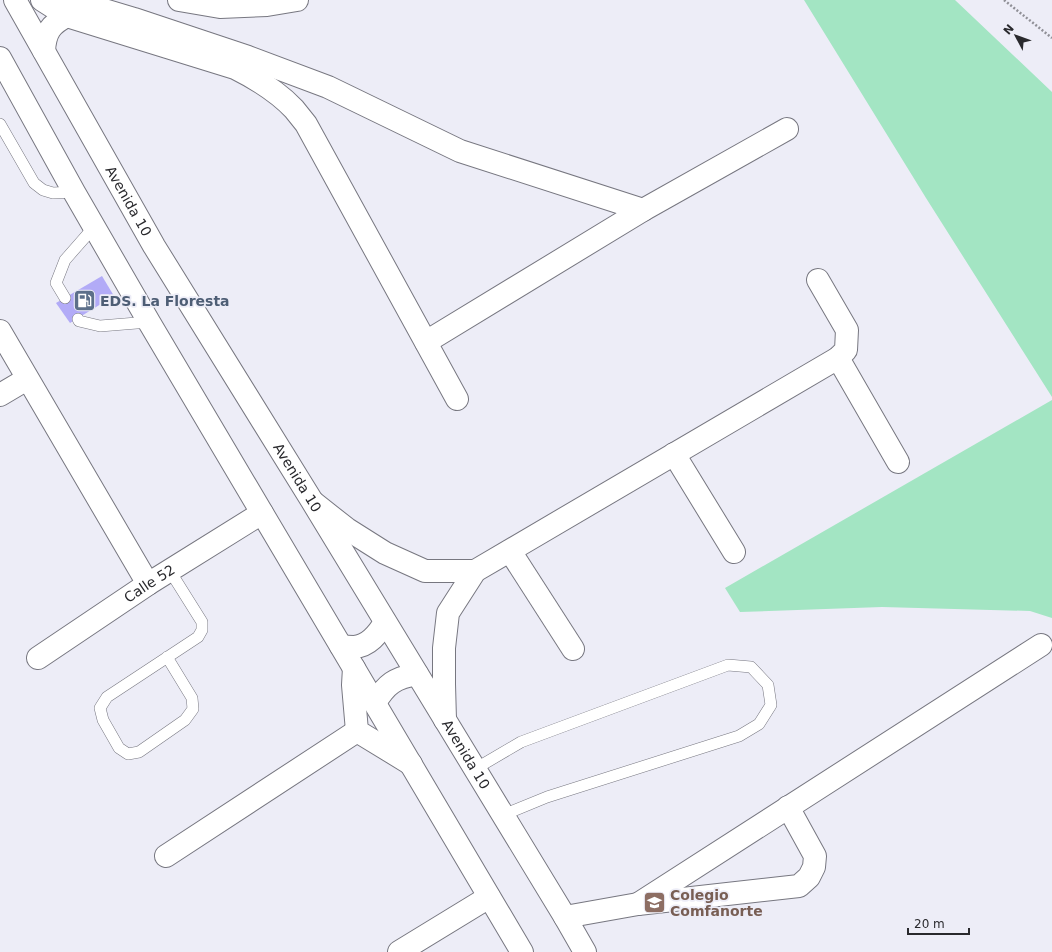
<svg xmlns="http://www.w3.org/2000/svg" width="1052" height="952" font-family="'DejaVu Sans',sans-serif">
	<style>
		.green { fill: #a3e5c3 }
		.building { fill: #b2abf7 }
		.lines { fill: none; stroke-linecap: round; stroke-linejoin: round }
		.service-casing { stroke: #777780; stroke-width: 12 }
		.minor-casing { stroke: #777780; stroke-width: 24 }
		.primary-casing { stroke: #777780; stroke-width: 24 }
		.path { stroke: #909097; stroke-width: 2.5; stroke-dasharray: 2 2; stroke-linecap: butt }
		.service { stroke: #fff; stroke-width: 11 }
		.minor { stroke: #fff; stroke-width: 22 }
		.primary { stroke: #fff; stroke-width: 22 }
		.labels { text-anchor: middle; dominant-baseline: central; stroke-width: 3.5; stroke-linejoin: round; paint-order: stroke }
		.street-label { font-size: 14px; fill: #29292d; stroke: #ededf7 }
		.service-label { font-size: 14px; font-weight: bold; fill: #4e5e75; stroke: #ededf7; text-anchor: start }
		.education-label { font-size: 14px; font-weight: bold; fill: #785e54; stroke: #ededf7; text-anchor: start }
	</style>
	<rect width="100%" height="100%" fill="#ededf7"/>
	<!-- green -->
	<path class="green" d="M 804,0 L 955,0 L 1052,92 L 1052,397 L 926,198 Z
		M 1052,400 L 1052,618 L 1030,611 L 882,607 L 740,612 L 725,588 Z"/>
	<!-- building -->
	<path class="building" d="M 102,276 L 114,296 L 70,323 L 56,303 Z"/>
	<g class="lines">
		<defs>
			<path id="service" d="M 0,124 L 34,183 L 43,190 L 53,193 L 74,192
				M 65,298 L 56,283 L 65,260 L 94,227
				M 78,319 L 79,321 L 100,326 L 149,322
				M 167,657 L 192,698 L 193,709 L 185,720 L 139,752 L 128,754 L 119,748 L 103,720 L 100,708 L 107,697 L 198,637 L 202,630 L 202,622 L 170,571
				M 475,769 L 521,742 L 728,665 L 751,667 L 768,685 L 771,705 L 759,724 L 739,736 L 547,797 L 503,815"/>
			<g id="minor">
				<path d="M 42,0 L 67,16 L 235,68 C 257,79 277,91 294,109 C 298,114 302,119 306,124 L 457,399"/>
				<path d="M 58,0 L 74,1 L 134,19 L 248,57 L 328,87 L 460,151 L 643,210"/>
				<path d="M 179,0 L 220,7 L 267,5 L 297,0"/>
				<path d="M 44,51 C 45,32 51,24 67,16"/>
				<path d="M 0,331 L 148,584"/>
				<path d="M 426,342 L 643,210 L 787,129"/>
				<path d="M 838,358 L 898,462"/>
				<path d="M 0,395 L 27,379"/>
				<path d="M 674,454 L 734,552"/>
				<path d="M 314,503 L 347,529 L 385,553 L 425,571 L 475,571"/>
				<path d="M 510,551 L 573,649"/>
				<path id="s1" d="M 38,658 L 148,584 L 262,513"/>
				<path d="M 354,668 L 353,685 L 357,731 L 411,764"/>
				<path d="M 445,720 L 444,684 L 444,648 L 448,613 L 475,571 L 838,358 L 846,350 L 847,330 L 818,280"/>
				<path d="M 166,856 L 357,731"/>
				<path d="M 638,904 L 1041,645"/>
				<path d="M 565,917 L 638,904 L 799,886 L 809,877 L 814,867 L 815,856 L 788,807"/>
				<path d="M 399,952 L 489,897"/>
			</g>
			<g id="primary">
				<path id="s2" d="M 15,0 L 154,246 L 312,501 L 565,917 L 585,952"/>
				<path d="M 0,58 L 74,192 L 149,322 L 522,952"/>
				<path d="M 341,646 C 346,647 350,647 354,647 C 369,646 378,634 385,622"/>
				<path d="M 375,703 C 386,684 395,678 417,674"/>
			</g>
		</defs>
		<!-- service casing -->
		<use href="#service" class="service-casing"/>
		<!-- minor casing -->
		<use href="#minor" class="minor-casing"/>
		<!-- primary casing -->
		<use href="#primary" class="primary-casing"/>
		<!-- path -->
		<path class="path" d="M 1004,0 L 1052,38"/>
		<!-- service -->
		<use href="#service" class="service"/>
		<!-- minor -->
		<use href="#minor" class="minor"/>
		<!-- primary -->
		<use href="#primary" class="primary"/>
	</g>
	<!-- icons -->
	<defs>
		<symbol id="fuel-square" viewBox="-11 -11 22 22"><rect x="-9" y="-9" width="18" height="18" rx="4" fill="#5c6f8a" stroke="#ededf7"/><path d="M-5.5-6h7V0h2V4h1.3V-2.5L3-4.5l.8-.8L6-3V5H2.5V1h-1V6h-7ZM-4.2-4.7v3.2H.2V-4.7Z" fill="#fff"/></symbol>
		<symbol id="school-square" viewBox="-11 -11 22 22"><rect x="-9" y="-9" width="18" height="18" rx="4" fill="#8d6e63" stroke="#ededf7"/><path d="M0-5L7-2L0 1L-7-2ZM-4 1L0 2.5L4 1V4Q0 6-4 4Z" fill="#fff"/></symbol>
	</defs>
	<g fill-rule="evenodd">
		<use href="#fuel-square" x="72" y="288" width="25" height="25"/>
		<use href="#school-square" x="642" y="890" width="25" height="25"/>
	</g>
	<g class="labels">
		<!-- street labels -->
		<g class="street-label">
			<text stroke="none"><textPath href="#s2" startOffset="231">Avenida 10</textPath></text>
			<text stroke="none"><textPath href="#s2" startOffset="555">Avenida 10</textPath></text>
			<text stroke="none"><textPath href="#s1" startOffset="134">Calle 52</textPath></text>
			<text stroke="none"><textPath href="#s2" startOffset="879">Avenida 10</textPath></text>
		</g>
		<!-- service labels -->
		<g class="service-label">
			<text x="100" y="301">EDS. La Floresta</text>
		</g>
		<!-- education labels -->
		<g class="education-label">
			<text x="670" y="895">Colegio<tspan x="670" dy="16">Comfanorte</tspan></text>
		</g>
	</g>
	<!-- north arrow -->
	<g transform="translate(1016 36) rotate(311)" stroke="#ededf7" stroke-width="3" paint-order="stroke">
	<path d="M0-3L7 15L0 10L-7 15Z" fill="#29292d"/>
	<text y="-6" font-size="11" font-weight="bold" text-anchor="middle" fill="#29292d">N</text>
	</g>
	<!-- scale -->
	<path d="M908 928v6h61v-6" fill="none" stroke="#29292d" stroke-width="2"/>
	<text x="914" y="928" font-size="12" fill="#29292d" stroke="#ededf7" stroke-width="3" paint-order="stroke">20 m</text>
</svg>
